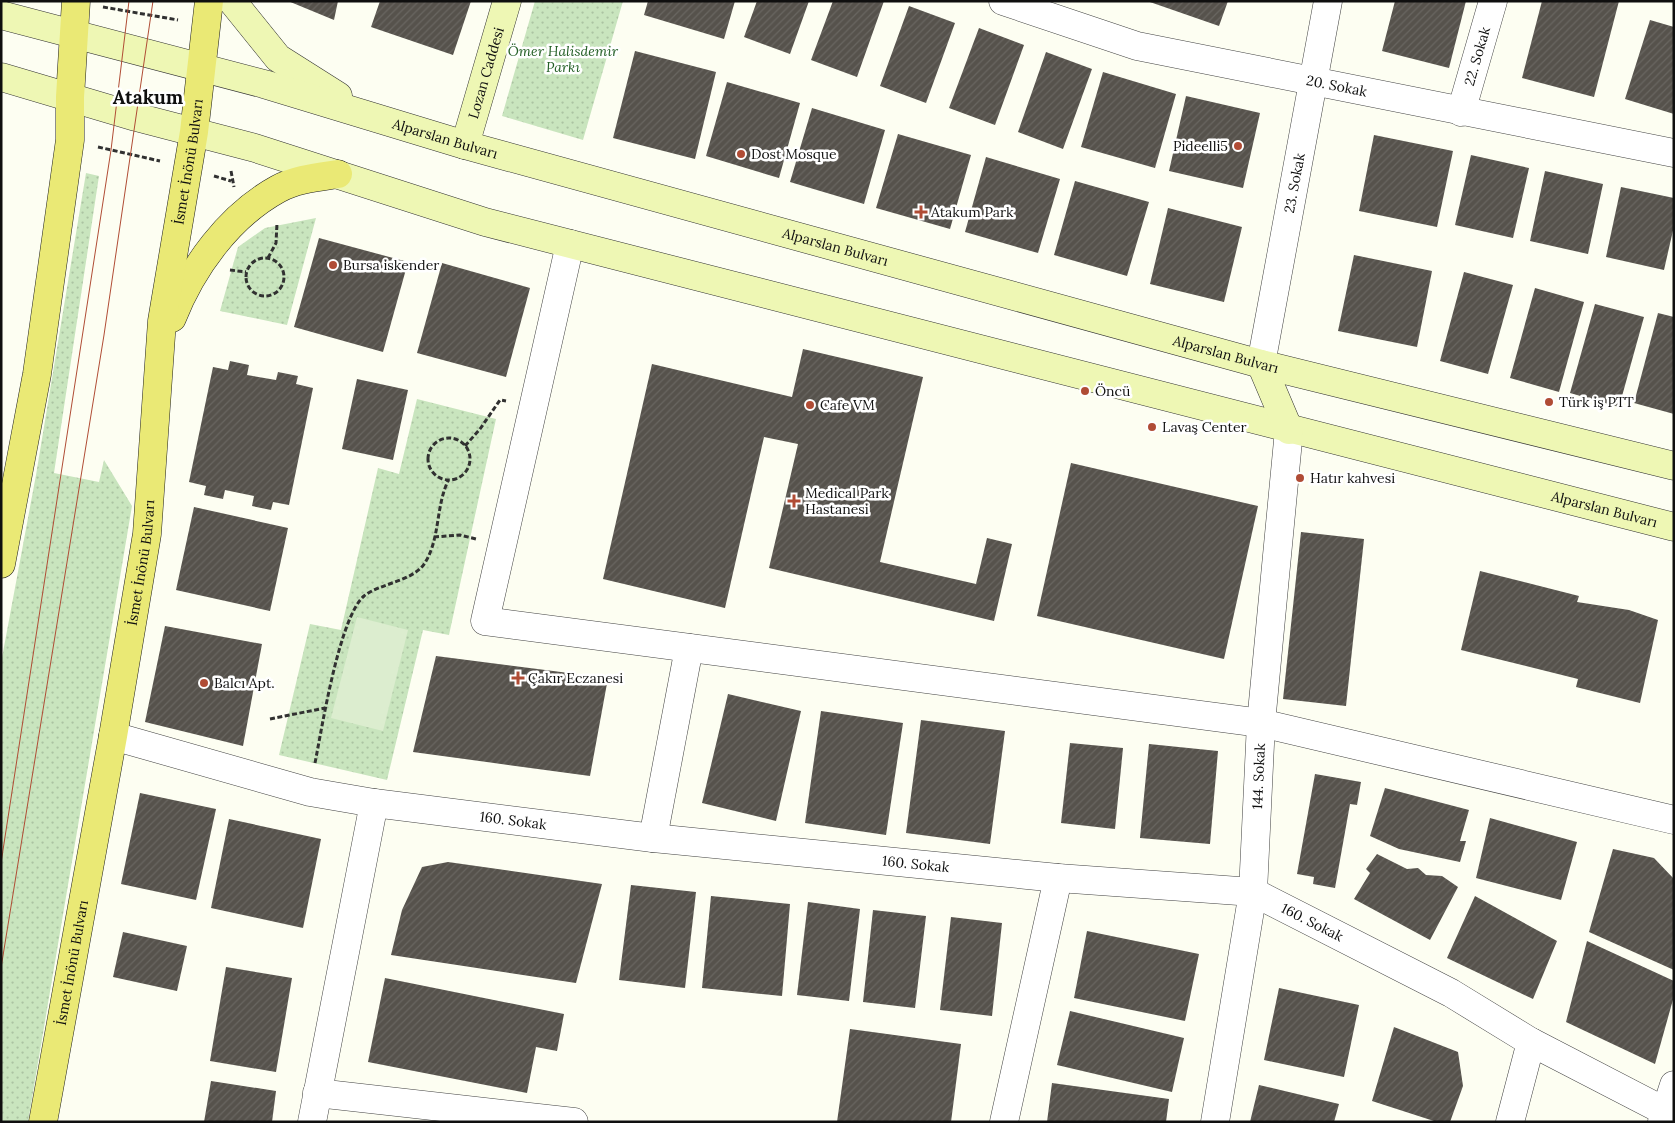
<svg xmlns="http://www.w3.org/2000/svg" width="1675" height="1123" font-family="Lora,serif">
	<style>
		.grass { fill: url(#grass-dots) }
		.pitch { fill: #dcedcf }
		.building { fill: url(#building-hatch) }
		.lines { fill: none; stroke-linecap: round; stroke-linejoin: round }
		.minor-casing { stroke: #424242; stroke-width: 29 }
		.tertiary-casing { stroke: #424242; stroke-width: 29 }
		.secondary-casing { stroke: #313131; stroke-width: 29 }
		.primary-casing { stroke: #202020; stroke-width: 29 }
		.path { stroke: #313131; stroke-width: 3; stroke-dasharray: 5 2.5; stroke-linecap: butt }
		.minor { stroke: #fff; stroke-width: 28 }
		.tertiary { stroke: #fff; stroke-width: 28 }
		.secondary { stroke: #eef7b4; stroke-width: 28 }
		.primary { stroke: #eae975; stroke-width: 28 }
		.tram { stroke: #b04c35; stroke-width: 1 }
		.poi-dot { fill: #b04c35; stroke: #fff; stroke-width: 2 }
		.labels { text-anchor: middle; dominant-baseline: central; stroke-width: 5; stroke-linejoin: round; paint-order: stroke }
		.park-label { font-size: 14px; font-style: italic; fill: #256027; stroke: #fff }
		.street-label { font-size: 14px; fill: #0f0f0f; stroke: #fff }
		.poi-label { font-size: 14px; fill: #0f0f0f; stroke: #fff; text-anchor: start }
		.district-label { font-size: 19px; font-weight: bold; fill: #0f0f0f; stroke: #fff }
	</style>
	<defs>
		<pattern id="grass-dots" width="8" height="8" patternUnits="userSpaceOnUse" patternTransform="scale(1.25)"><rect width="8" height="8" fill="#c9e5be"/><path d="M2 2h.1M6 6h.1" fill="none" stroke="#abc3a2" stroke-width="1.8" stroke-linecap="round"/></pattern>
		<pattern id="building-hatch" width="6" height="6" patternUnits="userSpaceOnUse" patternTransform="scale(1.25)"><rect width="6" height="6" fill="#56524c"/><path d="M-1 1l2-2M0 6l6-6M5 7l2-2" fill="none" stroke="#696661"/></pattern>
	</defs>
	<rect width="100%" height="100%" fill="#fdfef2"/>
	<!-- grass -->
	<path class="grass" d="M 535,1 L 623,1 L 583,140 L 502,116 Z
		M 86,173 L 99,176 L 54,473 L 99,482 L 104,460 L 132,506 L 28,1122 L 1,1122 L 1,663 L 36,475 Z
		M 316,218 L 287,325 L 220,311 L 238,247 L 265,228 Z
		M 417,399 L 496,419 L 449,635 L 423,630 L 387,780 L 279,755 L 310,624 L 341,630 L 378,468 L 399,474 Z"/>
	<!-- pitch -->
	<path class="pitch" d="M 357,617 L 408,630 L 383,731 L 331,718 Z"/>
	<!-- building -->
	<path class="building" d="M 288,1 L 338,1 L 334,20 Z
		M 380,1 L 471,1 L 453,55 L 371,27 Z
		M 648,1 L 735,1 L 724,39 L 644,15 Z
		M 757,1 L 809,1 L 790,54 L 744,37 Z
		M 833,1 L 884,1 L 857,77 L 811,60 Z
		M 1147,1 L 1228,1 L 1219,26 Z
		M 1395,1 L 1466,1 L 1449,68 L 1382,51 Z
		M 1542,1 L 1619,1 L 1594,97 L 1522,78 Z
		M 909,6 L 955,23 L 926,103 L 880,86 Z
		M 1650,20 L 1674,27 L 1674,114 L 1625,99 Z
		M 979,28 L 1024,45 L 995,125 L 949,108 Z
		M 635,51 L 716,72 L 695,159 L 613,138 Z
		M 1046,52 L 1092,69 L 1063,149 L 1018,132 Z
		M 1103,72 L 1176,94 L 1155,168 L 1081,147 Z
		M 727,82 L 800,103 L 779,178 L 706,156 Z
		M 1186,96 L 1260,113 L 1243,188 L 1169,171 Z
		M 812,108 L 885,130 L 864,204 L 790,182 Z
		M 898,134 L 971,155 L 950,229 L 876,208 Z
		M 1374,135 L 1453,151 L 1437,227 L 1359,211 Z
		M 1471,155 L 1529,168 L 1513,238 L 1455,225 Z
		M 986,157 L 1060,179 L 1038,253 L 965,232 Z
		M 1545,171 L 1603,184 L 1588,254 L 1530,241 Z
		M 1075,181 L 1149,202 L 1127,276 L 1054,255 Z
		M 1621,187 L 1674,198 L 1674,226 L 1664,270 L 1606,257 Z
		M 1168,208 L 1242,227 L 1224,302 L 1150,284 Z
		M 319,238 L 408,262 L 383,352 L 294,327 Z
		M 1354,255 L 1432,271 L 1417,347 L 1338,331 Z
		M 442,263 L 530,288 L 506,377 L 417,353 Z
		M 1464,272 L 1513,285 L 1488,374 L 1440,361 Z
		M 1535,288 L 1584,302 L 1559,392 L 1510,378 Z
		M 1595,304 L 1644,317 L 1619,407 L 1570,393 Z
		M 1658,313 L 1674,317 L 1674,414 L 1634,403 Z
		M 803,349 L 923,377 L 880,562 L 976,584 L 987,538 L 1012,544 L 994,621 L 769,568 L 798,444 L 764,437 L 725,608 L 603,579 L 652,364 L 792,397 Z
		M 230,361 L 249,365 L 247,375 L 276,380 L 278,372 L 298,376 L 296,384 L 313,388 L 289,505 L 273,502 L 271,510 L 252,506 L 254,496 L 225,490 L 223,499 L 204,495 L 206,486 L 189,482 L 213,367 L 228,370 Z
		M 357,379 L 408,390 L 393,460 L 342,449 Z
		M 1071,463 L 1258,506 L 1224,659 L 1037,616 Z
		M 194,507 L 288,528 L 270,611 L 176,590 Z
		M 1301,532 L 1364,539 L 1346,706 L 1283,699 Z
		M 1480,571 L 1579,596 L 1577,602 L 1629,610 L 1658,620 L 1640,703 L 1576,687 L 1578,679 L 1461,650 Z
		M 165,626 L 262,644 L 243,746 L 145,722 Z
		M 436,656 L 608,678 L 590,776 L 413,752 Z
		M 728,694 L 801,711 L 776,821 L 702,803 Z
		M 821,711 L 903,723 L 886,835 L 805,823 Z
		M 921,720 L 1005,731 L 990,844 L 906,833 Z
		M 1070,743 L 1123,748 L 1115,829 L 1061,823 Z
		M 1149,744 L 1218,751 L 1210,844 L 1140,838 Z
		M 1315,774 L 1361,782 L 1357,805 L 1350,804 L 1335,888 L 1313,884 L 1314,877 L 1297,874 Z
		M 1385,788 L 1469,810 L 1460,841 L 1466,841 L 1460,862 L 1399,849 L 1370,836 Z
		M 140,793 L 216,809 L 196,900 L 121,884 Z
		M 1490,818 L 1577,842 L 1561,900 L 1476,878 Z
		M 229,819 L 321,839 L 303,928 L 211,908 Z
		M 1613,849 L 1654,858 L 1674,879 L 1674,970 L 1589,932 Z
		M 1377,854 L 1407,869 L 1418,868 L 1426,875 L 1442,876 L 1458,887 L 1430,940 L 1354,899 L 1370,873 L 1366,869 Z
		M 448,862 L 602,884 L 576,983 L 391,955 L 402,910 L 422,867 Z
		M 631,885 L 696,892 L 685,988 L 619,980 Z
		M 711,896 L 790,904 L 782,996 L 702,988 Z
		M 1475,896 L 1557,941 L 1533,999 L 1447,958 Z
		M 808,902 L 860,909 L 849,1001 L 797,995 Z
		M 873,910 L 926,916 L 915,1008 L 863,1002 Z
		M 951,917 L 1002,923 L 992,1016 L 940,1010 Z
		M 1087,931 L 1199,954 L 1185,1021 L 1074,998 Z
		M 123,932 L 187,946 L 177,991 L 113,977 Z
		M 1587,941 L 1674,981 L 1674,996 L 1655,1064 L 1566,1022 Z
		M 226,967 L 292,978 L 276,1072 L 210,1061 Z
		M 385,978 L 564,1014 L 557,1051 L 536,1047 L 527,1093 L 368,1062 Z
		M 1279,988 L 1359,1005 L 1344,1077 L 1264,1060 Z
		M 1070,1011 L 1184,1038 L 1172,1092 L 1057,1065 Z
		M 1394,1027 L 1458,1052 L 1463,1086 L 1450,1122 L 1437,1122 L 1372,1101 Z
		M 850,1029 L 961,1044 L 951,1122 L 837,1122 Z
		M 211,1081 L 276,1091 L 272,1122 L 204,1122 Z
		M 1052,1083 L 1169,1099 L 1166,1122 L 1047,1122 Z
		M 1259,1085 L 1339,1104 L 1334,1122 L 1250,1122 Z"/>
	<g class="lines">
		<defs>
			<g id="minor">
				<path id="s1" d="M 1003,1 L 1137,46 L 1674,153"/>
				<path id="s2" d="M 1461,112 L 1493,1"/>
				<path d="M 570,244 L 485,621 L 1261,723 L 1674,820"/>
				<path id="s3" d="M 113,736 L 310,792 L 374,803 L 653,838 L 1058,878 L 1253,892 L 1451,993 L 1531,1042 L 1674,1116"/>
				<path d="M 653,838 L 689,648"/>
				<path d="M 317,1093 L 574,1122"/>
				<path d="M 312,1122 L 374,803"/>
				<path d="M 1004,1122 L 1058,878"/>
				<path id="s4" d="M 1215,1122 L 1253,892 L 1261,723 L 1289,430"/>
				<path d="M 1510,1122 L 1531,1042"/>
				<path d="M 1662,1122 L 1674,1085"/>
			</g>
			<g id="tertiary">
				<path id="s5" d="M 1261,364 L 1328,1"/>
			</g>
			<g id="secondary">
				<path d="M 232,1 L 278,58 L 338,96"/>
				<path id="s6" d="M 1,15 L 264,84 L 465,145 L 1261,364 L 1674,466"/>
				<path id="s7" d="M 1,77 L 136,117 L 255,148 L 485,222 L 1674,527"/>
				<path id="s8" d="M 465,145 L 507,1"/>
				<path d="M 1261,364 L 1289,430"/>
			</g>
			<g id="primary">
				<path d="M 172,318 C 192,267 229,216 278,189 C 296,179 319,177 338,174"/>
				<path d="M 1,564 L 37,374 L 70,140 L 70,97 L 76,1"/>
				<path id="s9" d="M 43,1122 L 113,736 L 147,534 L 162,321 L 194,132 L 209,1"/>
			</g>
		</defs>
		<!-- minor casing -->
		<use href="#minor" class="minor-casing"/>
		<!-- tertiary casing -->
		<use href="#tertiary" class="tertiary-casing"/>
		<!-- secondary casing -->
		<use href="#secondary" class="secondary-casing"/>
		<!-- primary casing -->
		<use href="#primary" class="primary-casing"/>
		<!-- path -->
		<path class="path" d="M 103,7 L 178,20
			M 98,147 L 160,161
			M 231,171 L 234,187
			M 214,176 L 231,181
			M 268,258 L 276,243 L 277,223
			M246 277a19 19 0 1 1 38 0a19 19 0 1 1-38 0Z
			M 230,270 L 246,272
			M428 459a21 21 0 1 1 42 0a21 21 0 1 1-42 0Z
			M 465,446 L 480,429 L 500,400 L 506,401
			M 434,537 L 460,535 L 476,539
			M 270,719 L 325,708
			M 315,763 C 322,728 339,618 364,596 C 380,583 416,581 426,561 C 440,537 436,506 448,481"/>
		<!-- minor -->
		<use href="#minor" class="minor"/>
		<!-- tertiary -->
		<use href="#tertiary" class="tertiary"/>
		<!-- secondary -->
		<use href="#secondary" class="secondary"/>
		<!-- primary -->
		<use href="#primary" class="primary"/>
		<!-- tram -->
		<path class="tram" d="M 1,863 L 111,150 L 129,1
			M 1,968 L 104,335 L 153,1"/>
	</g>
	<!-- markers -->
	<g class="poi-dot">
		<circle cx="1238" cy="146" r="5"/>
		<circle cx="741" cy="154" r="5"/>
		<path d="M918.5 204.5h5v5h5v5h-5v5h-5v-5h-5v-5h5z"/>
		<circle cx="333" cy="265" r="5"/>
		<circle cx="1085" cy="391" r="5"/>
		<circle cx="1549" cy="402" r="5"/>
		<circle cx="810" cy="405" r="5"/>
		<circle cx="1152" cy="427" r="5"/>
		<circle cx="1300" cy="478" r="5"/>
		<path d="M791.5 493.5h5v5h5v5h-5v5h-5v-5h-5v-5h5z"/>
		<path d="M515.5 670.5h5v5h5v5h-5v5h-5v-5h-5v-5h5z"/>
		<circle cx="204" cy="683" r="5"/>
	</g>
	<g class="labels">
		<!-- park labels -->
		<g class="park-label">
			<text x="563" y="51">Ömer Halisdemir<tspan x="563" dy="16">Parkı</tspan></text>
		</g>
		<!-- street labels -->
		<g class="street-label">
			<text stroke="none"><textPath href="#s2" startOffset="58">22. Sokak</textPath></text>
			<text stroke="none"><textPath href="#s8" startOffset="75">Lozan Caddesi</textPath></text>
			<text stroke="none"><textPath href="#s1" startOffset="345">20. Sokak</textPath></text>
			<text stroke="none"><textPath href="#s6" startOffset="461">Alparslan Bulvarı</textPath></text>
			<text stroke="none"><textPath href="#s9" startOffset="972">İsmet İnönü Bulvarı</textPath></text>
			<text stroke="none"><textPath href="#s5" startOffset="184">23. Sokak</textPath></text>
			<text stroke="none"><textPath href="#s6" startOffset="866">Alparslan Bulvarı</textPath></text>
			<text stroke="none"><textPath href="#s6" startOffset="1271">Alparslan Bulvarı</textPath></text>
			<text stroke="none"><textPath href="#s7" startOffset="1661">Alparslan Bulvarı</textPath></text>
			<text stroke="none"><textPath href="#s9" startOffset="568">İsmet İnönü Bulvarı</textPath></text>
			<text stroke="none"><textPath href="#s4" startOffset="349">144. Sokak</textPath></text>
			<text stroke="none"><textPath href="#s3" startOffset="410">160. Sokak</textPath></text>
			<text stroke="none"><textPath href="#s3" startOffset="815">160. Sokak</textPath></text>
			<text stroke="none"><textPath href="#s3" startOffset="1220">160. Sokak</textPath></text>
			<text stroke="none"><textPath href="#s9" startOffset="162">İsmet İnönü Bulvarı</textPath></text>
		</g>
		<!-- poi labels -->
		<g class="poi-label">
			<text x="1228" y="146" text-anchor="end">Pideelli5</text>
			<text x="751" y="154">Dost Mosque</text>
			<text x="931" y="212">Atakum Park</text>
			<text x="343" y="265">Bursa iskender</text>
			<text x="1095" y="391">Öncü</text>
			<text x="1559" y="402">Türk iş PTT</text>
			<text x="820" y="405">Cafe VM</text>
			<text x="1162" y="427">Lavaş Center</text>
			<text x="1310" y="478">Hatır kahvesi</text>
			<text x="805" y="493">Medical Park<tspan x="805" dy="16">Hastanesi</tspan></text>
			<text x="528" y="678">Çakır Eczanesi</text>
			<text x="214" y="683">Balcı Apt.</text>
		</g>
		<!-- district labels -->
		<g class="district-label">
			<text x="148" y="97">Atakum</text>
		</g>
	</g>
	<!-- border -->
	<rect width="1675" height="1123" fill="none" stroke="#0f0f0f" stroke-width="5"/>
</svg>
